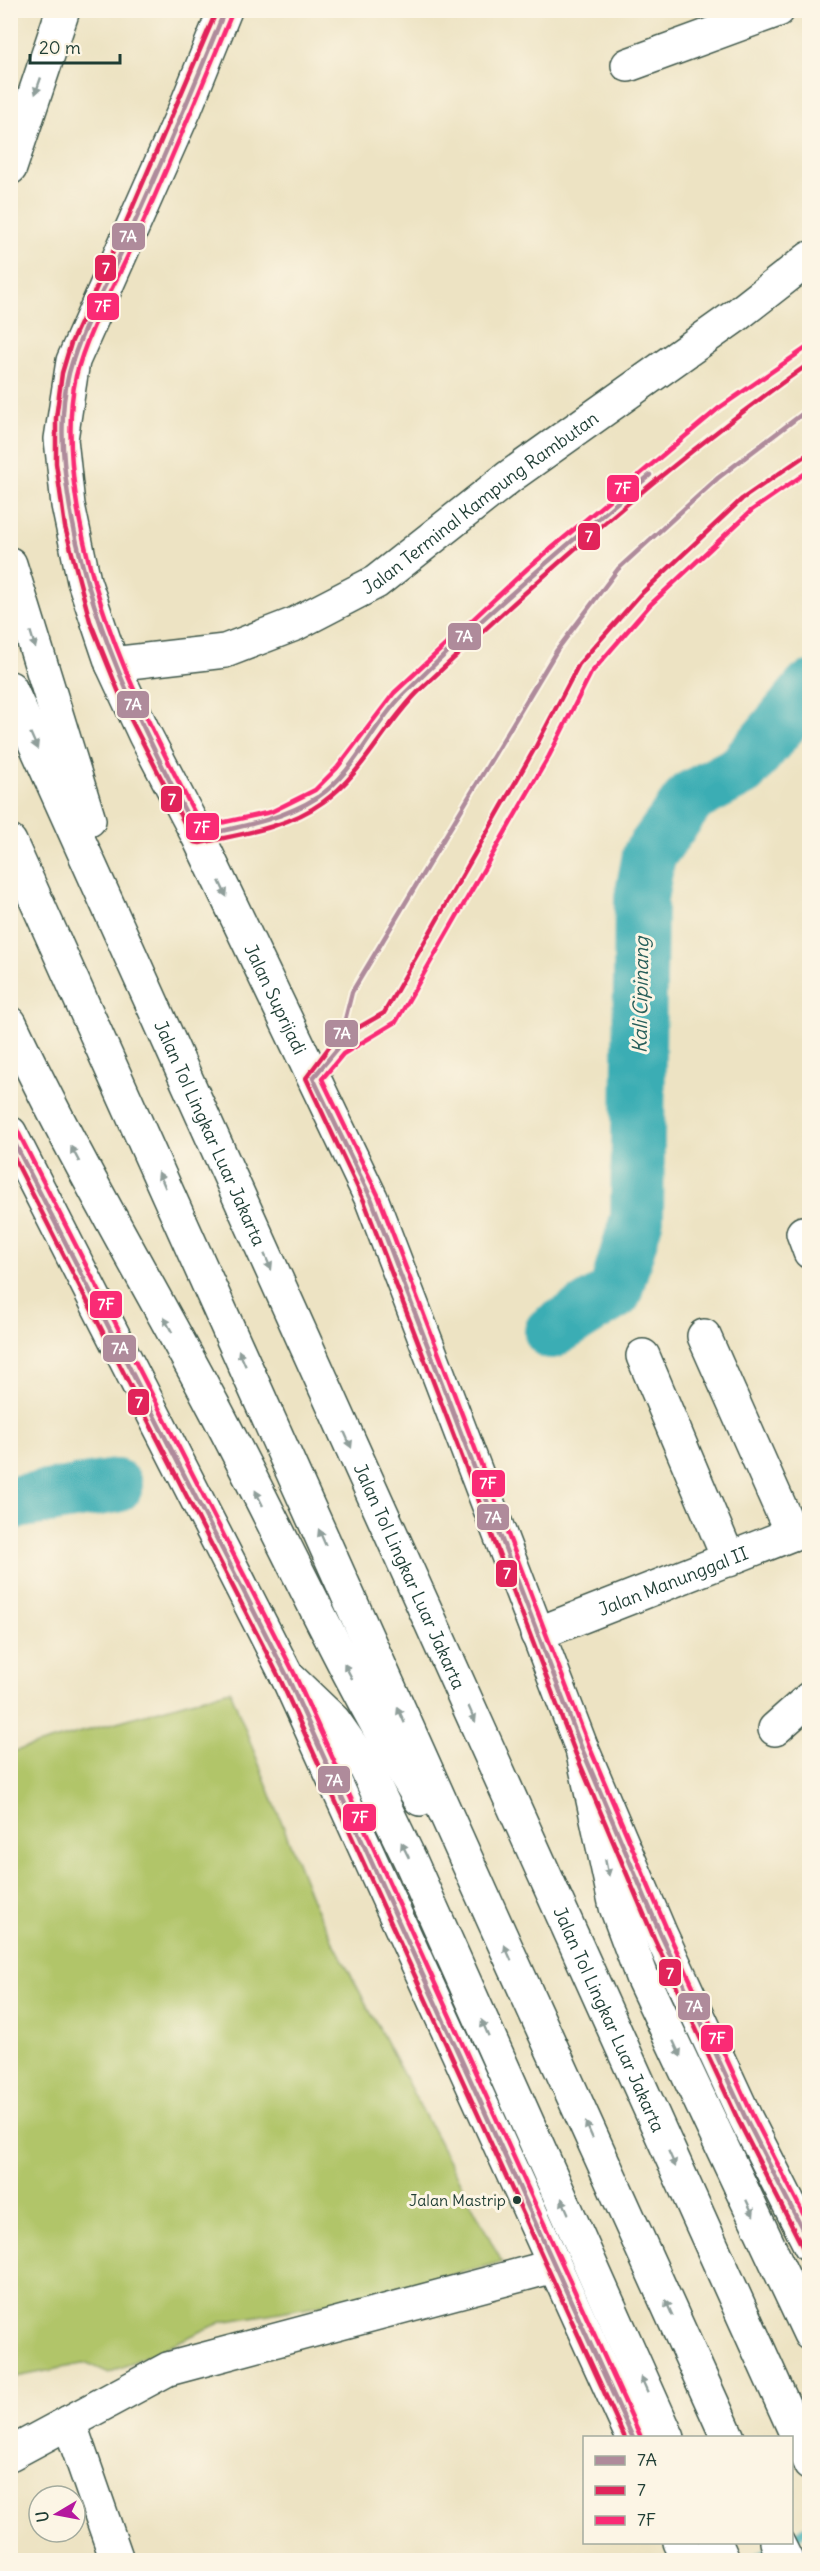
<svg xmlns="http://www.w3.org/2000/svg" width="820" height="2571" font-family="Delius,sans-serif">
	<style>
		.green { fill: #b1c569; stroke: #68814e; stroke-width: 1.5 }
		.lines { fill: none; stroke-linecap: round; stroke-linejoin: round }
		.stream { stroke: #3badb4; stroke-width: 9 }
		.river { stroke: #3badb4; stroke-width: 54 }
		.minor-casing { stroke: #3e5649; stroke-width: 36 }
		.tertiary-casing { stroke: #3e5649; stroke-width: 36 }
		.primary-casing { stroke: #3e5649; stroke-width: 36 }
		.motorway-casing { stroke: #3e5649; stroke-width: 36 }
		.minor { stroke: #fff; stroke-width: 33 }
		.tertiary { stroke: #fff; stroke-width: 33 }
		.primary { stroke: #fff; stroke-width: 33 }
		.motorway { stroke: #fff; stroke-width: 33 }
		.bus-1-casing { stroke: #fcf5e5; stroke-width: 9 }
		.bus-2-casing { stroke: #fcf5e5; stroke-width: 9 }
		.bus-3-casing { stroke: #fcf5e5; stroke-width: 9 }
		.bus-1 { stroke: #af8b9b; stroke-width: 4.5 }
		.bus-2 { stroke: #e1245a; stroke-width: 4.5 }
		.bus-3 { stroke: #fa2b75; stroke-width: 4.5 }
		.oneway { fill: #8f9e9a }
		.bus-dot { fill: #1f3d34; stroke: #fcf5e5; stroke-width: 2 }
		.labels { text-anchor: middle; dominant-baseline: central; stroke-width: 6; stroke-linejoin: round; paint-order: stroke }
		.bus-label { font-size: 16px; fill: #1f3d34; stroke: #fcf5e5; text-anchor: end }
		.street-label { font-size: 18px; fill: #1f3d34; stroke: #fcf5e5 }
		.water-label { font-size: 20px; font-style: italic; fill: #275f5a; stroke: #fcf5e5 }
		.line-badge { stroke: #fcf5e5; stroke-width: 2 }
		.badge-label { font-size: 16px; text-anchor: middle; font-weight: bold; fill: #fff }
	</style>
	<rect width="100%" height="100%" fill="#fcf5e5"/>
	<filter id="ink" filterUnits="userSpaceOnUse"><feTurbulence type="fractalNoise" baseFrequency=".0167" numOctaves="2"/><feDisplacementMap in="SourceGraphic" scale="12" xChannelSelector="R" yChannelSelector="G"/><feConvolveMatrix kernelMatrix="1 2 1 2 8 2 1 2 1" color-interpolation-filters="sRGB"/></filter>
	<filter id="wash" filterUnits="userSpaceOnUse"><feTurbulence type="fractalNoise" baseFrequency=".008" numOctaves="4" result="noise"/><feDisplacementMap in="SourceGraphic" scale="24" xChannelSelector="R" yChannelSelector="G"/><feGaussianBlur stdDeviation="1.35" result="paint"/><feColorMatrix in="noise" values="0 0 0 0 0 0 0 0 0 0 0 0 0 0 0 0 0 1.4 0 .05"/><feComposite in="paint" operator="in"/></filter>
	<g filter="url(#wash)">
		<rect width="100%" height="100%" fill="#ede3c3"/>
		<!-- green -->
		<path class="green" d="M 230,1690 L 314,1905 L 502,2262 L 360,2298 L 222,2322 L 109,2373 L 87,2363 L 11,2378 L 11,1752 Z"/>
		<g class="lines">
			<!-- stream -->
			<path class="stream" d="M 792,2538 L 810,2527
				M 752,2560 L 773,2548"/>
			<!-- river -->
			<path class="river" d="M 551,1332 L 615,1293 L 637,1218 L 641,898 L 649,855 L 691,797 L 742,770 L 810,688
				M 10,1503 L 116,1486"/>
		</g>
	</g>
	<g filter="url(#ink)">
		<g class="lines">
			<defs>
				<g id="minor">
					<path d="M 628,65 L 778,10"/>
					<path d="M 803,1233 L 810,1252"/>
					<path d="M 704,1336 L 792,1534"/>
					<path d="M 643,1356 L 729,1560"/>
					<path id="s1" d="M 537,1634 L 810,1527"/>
					<path d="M 775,1729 L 810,1698"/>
					<path d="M 69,2422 L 117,2560"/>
					<path d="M 10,2454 L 168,2369 L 554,2266"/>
				</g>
				<g id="tertiary">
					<path id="s2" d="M 112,664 L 225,651 L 295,624 L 376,582 L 509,477 L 737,315 L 810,258"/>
				</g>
				<g id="primary">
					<path id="s3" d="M 225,10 L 185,109 L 73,361 L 61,439 L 68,505 L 84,581 L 112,664 L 145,735 L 198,836 L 371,1198 L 582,1749 L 661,1935 L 746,2119 L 810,2245"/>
					<path d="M 10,1133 L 287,1676 L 633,2438"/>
					<path d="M 680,2542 L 689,2560"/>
				</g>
				<g id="motorway">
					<path d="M 10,168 L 63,10"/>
					<path d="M 10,564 L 89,820"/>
					<path id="s4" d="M 10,688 L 810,2464"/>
					<path d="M 10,842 L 494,1921 L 728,2438"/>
					<path d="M 10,1023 C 72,1155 146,1279 214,1407 C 283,1537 343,1673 420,1799"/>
					<path d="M 287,1676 L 334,1721 L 364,1764 L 411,1862 L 668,2438"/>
					<path d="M 582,1749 L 616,1907 L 642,1977 L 810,2334"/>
					<path d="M 715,2542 L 723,2560"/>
					<path d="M 777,2542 L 786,2560"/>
				</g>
			</defs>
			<!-- minor casing -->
			<use href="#minor" class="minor-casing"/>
			<!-- tertiary casing -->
			<use href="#tertiary" class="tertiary-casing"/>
			<!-- primary casing -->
			<use href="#primary" class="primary-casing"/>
			<!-- motorway casing -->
			<use href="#motorway" class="motorway-casing"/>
			<!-- minor -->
			<use href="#minor" class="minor"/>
			<!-- tertiary -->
			<use href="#tertiary" class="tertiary"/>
			<!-- primary -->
			<use href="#primary" class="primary"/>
			<!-- motorway -->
			<use href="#motorway" class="motorway"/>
			<defs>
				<path id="bus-1" d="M 225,10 C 193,89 160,167 125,244 C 106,287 81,328 69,373 C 59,413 62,455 68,495 C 86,618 141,727 198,836 C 240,827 282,820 318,797 C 355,772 372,726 402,696 C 481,618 565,546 650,475
					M 810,408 L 718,478 L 618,569 L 557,650 L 352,992 L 338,1048 L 313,1078 L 371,1198 L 582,1749 L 661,1935 L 746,2119 L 810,2244
					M 10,1134 L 287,1676 L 633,2438"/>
				<path id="bus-2" d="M 217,10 L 118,241 L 71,343 L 62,373 L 56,418 L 56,463 L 65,527 L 90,621 L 126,710 L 194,842 L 200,843 C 242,834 287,828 323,802 C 364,773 385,723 421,689 C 544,573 670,461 810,363
					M 10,1150 L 280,1679 L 625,2438
					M 803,2248 L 739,2122 L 654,1938 L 575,1752 L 364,1201 L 306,1078 L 333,1042 L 384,1013 L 535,748 L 579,664 L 640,595 L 742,499 L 806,455"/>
				<path id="bus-3" d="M 232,13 C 200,91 167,170 132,247 C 113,289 87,331 76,376 C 67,416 70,458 76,498 C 93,617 147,723 202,827 L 271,812 L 315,790 L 337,768 L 394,693 L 528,568 L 719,408 L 806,348
					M 810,470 L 752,510 L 650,605 L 591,673 L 549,756 L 396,1022 L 343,1054 L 322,1079 L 378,1195 L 589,1746 L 668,1932 L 753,2116 L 810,2227
					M 17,1130 L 294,1673 L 640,2435"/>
			</defs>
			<!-- bus-1 casing -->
			<use href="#bus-1" class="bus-1-casing"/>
			<!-- bus-2 casing -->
			<use href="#bus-2" class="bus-2-casing"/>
			<!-- bus-3 casing -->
			<use href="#bus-3" class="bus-3-casing"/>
			<!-- bus-1 -->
			<use href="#bus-1" class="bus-1"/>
			<!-- bus-2 -->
			<use href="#bus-2" class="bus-2"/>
			<!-- bus-3 -->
			<use href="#bus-3" class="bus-3"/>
		</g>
		<!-- one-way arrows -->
		<defs><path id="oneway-solid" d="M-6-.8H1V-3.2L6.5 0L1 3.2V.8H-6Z" transform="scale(1.5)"/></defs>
		<g class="oneway">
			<use href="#oneway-solid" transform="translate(38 86) rotate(109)"/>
			<use href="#oneway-solid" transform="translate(33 640) rotate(73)"/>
			<use href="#oneway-solid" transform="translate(34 741) rotate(66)"/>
			<use href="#oneway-solid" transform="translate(223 889) rotate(65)"/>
			<use href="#oneway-solid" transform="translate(75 1154) rotate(-118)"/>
			<use href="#oneway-solid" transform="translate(162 1180) rotate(-114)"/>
			<use href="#oneway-solid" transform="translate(268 1262) rotate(66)"/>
			<use href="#oneway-solid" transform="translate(168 1325) rotate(-119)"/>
			<use href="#oneway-solid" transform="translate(242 1358) rotate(-114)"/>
			<use href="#oneway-solid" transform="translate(348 1440) rotate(66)"/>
			<use href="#oneway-solid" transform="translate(259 1498) rotate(-116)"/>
			<use href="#oneway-solid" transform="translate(322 1537) rotate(-114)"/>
			<use href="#oneway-solid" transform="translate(348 1671) rotate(-118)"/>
			<use href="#oneway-solid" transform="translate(472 1714) rotate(66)"/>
			<use href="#oneway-solid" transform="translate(401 1715) rotate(-114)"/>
			<use href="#oneway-solid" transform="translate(405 1850) rotate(-116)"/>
			<use href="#oneway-solid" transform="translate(607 1868) rotate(78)"/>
			<use href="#oneway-solid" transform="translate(508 1953) rotate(-114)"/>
			<use href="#oneway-solid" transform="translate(485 2028) rotate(-114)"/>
			<use href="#oneway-solid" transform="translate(677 2049) rotate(65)"/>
			<use href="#oneway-solid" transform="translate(589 2130) rotate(-114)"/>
			<use href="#oneway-solid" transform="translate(672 2159) rotate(66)"/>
			<use href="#oneway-solid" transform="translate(565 2206) rotate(-114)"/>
			<use href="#oneway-solid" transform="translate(750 2208) rotate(65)"/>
			<use href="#oneway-solid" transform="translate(669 2308) rotate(-114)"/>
			<use href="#oneway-solid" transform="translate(644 2384) rotate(-114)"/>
		</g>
	</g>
	<!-- markers -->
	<circle class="bus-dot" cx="517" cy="2200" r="5"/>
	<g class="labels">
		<!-- bus labels -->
		<g class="bus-label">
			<text x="506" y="2200">Jalan Mastrip</text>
		</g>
		<!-- street labels -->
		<g class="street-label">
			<text stroke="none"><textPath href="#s2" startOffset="411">Jalan Terminal Kampung Rambutan</textPath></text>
			<text stroke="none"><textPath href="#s3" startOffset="1066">Jalan Suprijadi</textPath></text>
			<text stroke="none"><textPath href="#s4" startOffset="488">Jalan Tol Lingkar Luar Jakarta</textPath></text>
			<text stroke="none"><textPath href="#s4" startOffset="974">Jalan Tol Lingkar Luar Jakarta</textPath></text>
			<text stroke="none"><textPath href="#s1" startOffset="146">Jalan Manunggal II</textPath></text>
			<text stroke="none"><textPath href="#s4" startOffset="1460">Jalan Tol Lingkar Luar Jakarta</textPath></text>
		</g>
		<!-- water labels -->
		<g class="water-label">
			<text transform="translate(640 995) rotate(-89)">Kali Cipinang</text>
		</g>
	</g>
	<g class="line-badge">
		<rect x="111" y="222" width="35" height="29" rx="6" fill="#af8b9b"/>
		<rect x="94" y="254" width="23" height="28" rx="6" fill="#e1245a"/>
		<rect x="86" y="292" width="34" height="29" rx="6" fill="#fa2b75"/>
		<rect x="606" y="474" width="34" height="29" rx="6" fill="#fa2b75"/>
		<rect x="577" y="522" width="24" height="29" rx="6" fill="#e1245a"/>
		<rect x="447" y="622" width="35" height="29" rx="6" fill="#af8b9b"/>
		<rect x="116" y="690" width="34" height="29" rx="6" fill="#af8b9b"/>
		<rect x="160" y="785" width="23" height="28" rx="6" fill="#e1245a"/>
		<rect x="185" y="812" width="35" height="29" rx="6" fill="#fa2b75"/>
		<rect x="324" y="1019" width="35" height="29" rx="6" fill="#af8b9b"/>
		<rect x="89" y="1290" width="34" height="29" rx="6" fill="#fa2b75"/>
		<rect x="102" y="1334" width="35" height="29" rx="6" fill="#af8b9b"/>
		<rect x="127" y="1388" width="23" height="28" rx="6" fill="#e1245a"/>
		<rect x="471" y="1469" width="35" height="29" rx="6" fill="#fa2b75"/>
		<rect x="476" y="1503" width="34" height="28" rx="6" fill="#af8b9b"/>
		<rect x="495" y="1559" width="23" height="29" rx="6" fill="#e1245a"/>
		<rect x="317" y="1765" width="34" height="29" rx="6" fill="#af8b9b"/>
		<rect x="342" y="1803" width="35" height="29" rx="6" fill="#fa2b75"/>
		<rect x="658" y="1958" width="24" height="29" rx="6" fill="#e1245a"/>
		<rect x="677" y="1992" width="34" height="29" rx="6" fill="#af8b9b"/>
		<rect x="700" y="2024" width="34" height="29" rx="6" fill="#fa2b75"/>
	</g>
	<g class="badge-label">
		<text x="128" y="242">7A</text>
		<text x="106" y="274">7</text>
		<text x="103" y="312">7F</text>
		<text x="623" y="494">7F</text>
		<text x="589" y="542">7</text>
		<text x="464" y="642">7A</text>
		<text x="133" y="710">7A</text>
		<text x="172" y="805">7</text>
		<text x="202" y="833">7F</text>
		<text x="342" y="1039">7A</text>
		<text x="106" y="1310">7F</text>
		<text x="120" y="1354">7A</text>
		<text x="139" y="1408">7</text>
		<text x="488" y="1489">7F</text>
		<text x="493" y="1523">7A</text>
		<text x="507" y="1579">7</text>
		<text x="334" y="1786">7A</text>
		<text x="360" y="1823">7F</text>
		<text x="670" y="1979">7</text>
		<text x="694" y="2012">7A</text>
		<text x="717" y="2044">7F</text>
	</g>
	<!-- margin -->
	<rect width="820" height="2571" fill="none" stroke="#fcf5e5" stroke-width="36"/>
	<!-- legend -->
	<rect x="583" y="2436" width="210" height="108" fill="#fcf5e5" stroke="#a4ab9e" stroke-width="1.5"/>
	<rect x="595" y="2456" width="30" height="9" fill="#af8b9b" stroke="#a4ab9e" stroke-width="1.5"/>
	<text x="637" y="2466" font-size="18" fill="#1f3d34">7A</text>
	<rect x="595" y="2486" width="30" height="9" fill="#e1245a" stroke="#a4ab9e" stroke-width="1.5"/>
	<text x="637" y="2496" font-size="18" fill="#1f3d34">7</text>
	<rect x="595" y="2516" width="30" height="9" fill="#fa2b75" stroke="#a4ab9e" stroke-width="1.5"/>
	<text x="637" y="2526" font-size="18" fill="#1f3d34">7F</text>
	<!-- north arrow -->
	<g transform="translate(57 2514) rotate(260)"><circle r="28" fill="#fcf5e5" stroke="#a4ab9e" stroke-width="1.5"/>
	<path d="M0-4.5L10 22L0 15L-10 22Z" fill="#b5179e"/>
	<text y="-9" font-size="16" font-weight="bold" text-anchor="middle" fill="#1f3d34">U</text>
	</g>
	<!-- scale -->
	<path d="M30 54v9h90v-9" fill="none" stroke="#1f3d34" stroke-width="3"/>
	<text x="39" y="54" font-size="18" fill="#1f3d34" stroke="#fcf5e5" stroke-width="4.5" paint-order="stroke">20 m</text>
</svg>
